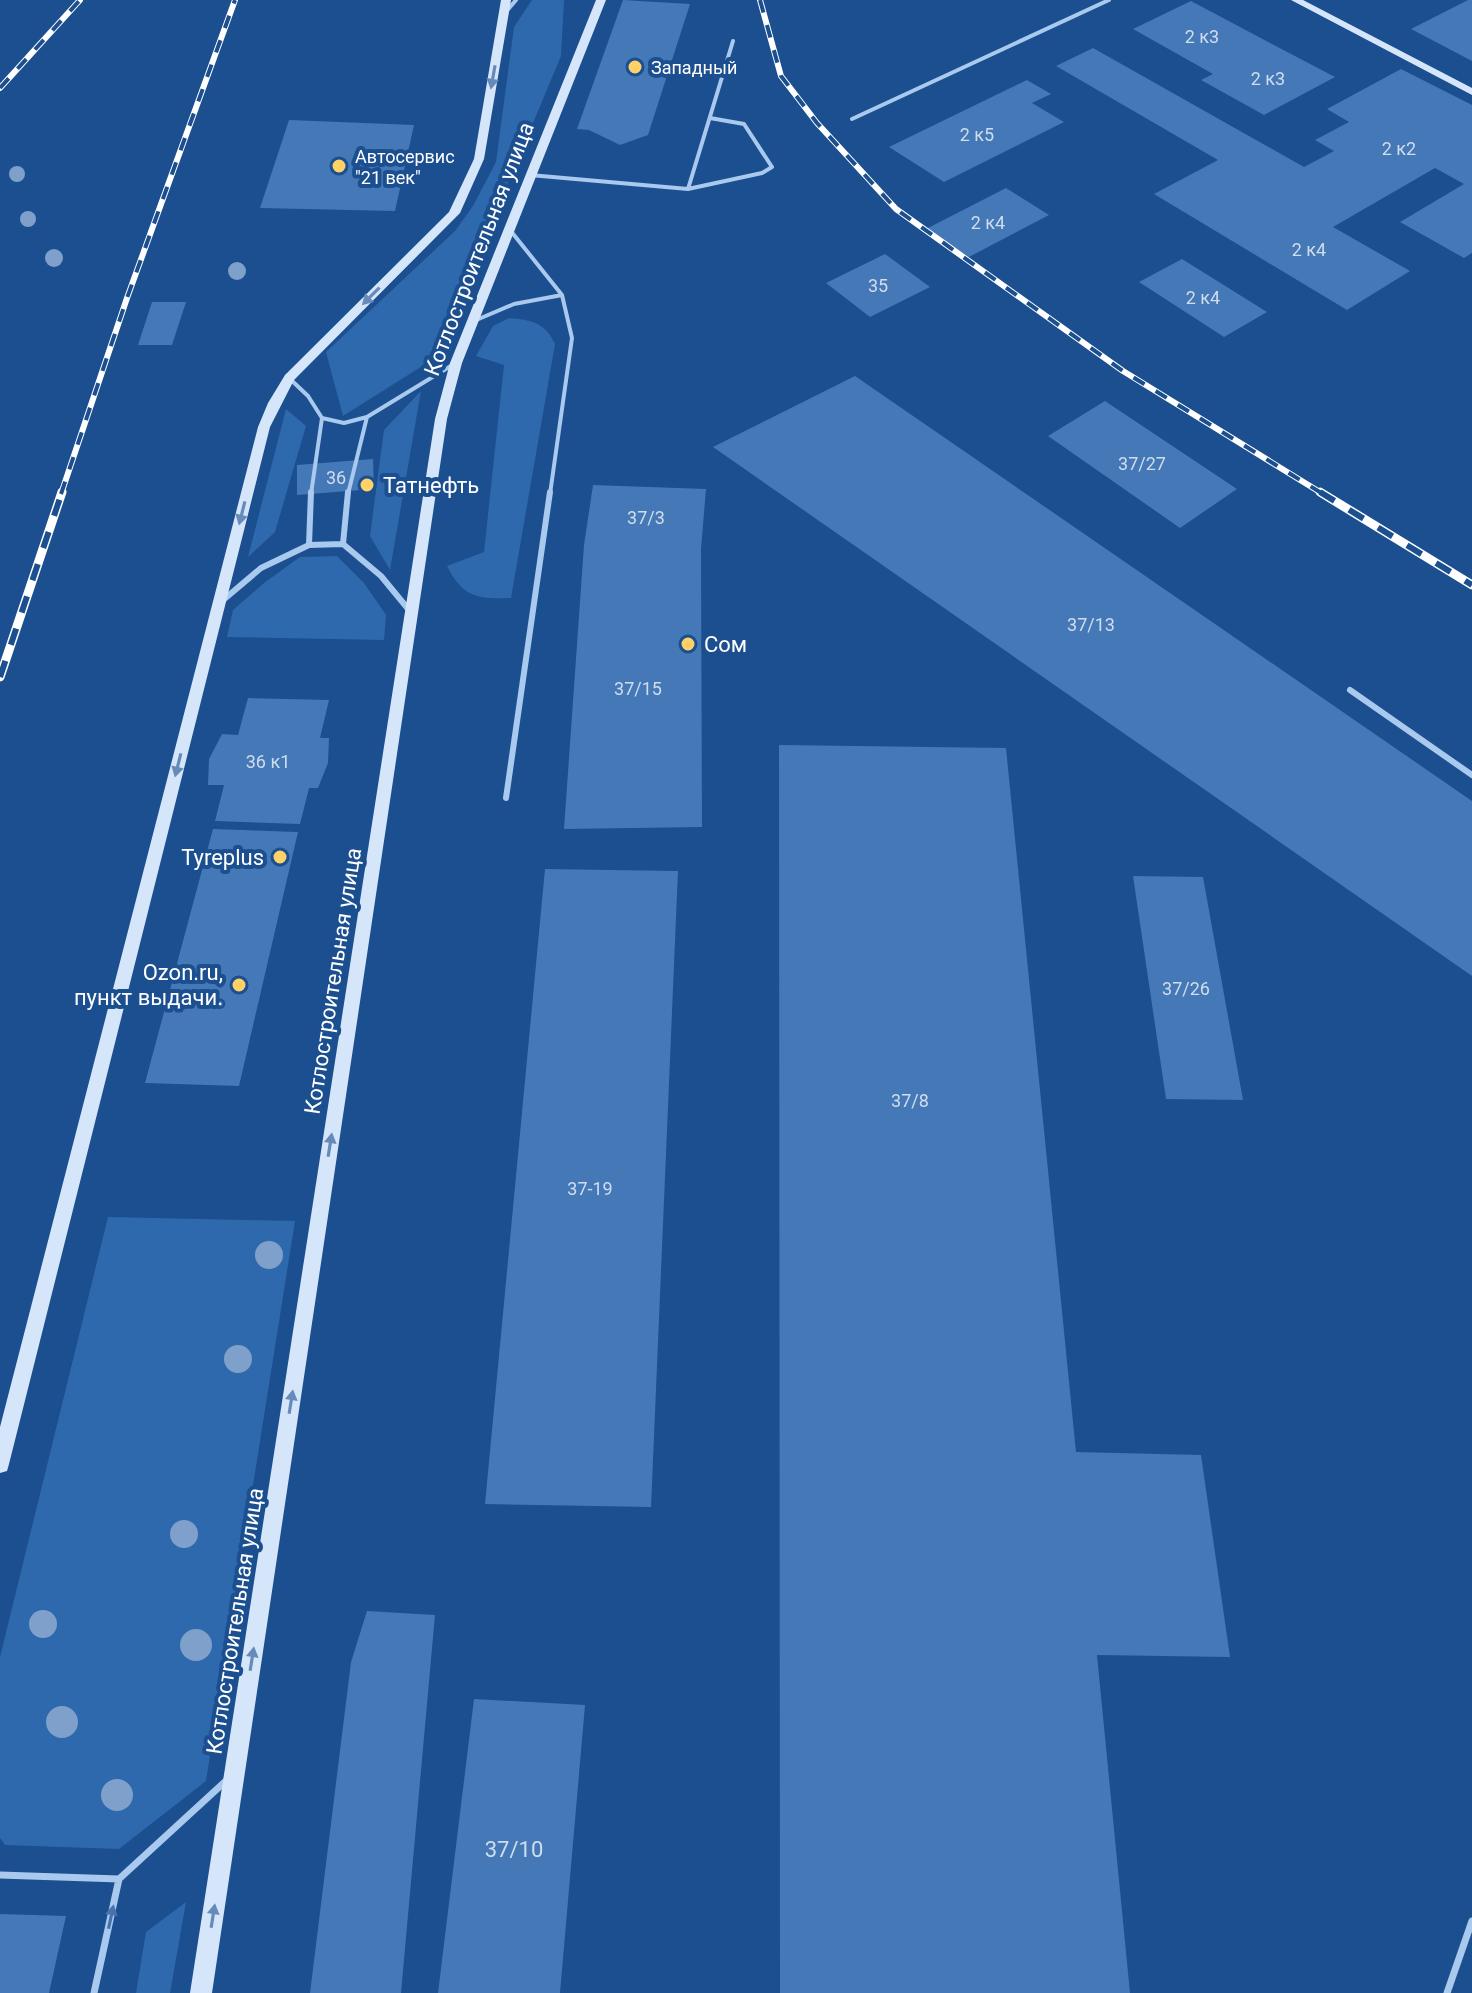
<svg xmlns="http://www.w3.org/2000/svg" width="1472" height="1993" font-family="Roboto,sans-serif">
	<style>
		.green { fill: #2e69ad }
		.building { fill: #4478b7 }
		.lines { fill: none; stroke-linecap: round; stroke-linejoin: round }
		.lane-far2 { stroke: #a9c9ee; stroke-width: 4 }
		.lane-far1 { stroke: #a9c9ee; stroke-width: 6 }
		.lane { stroke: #a9c9ee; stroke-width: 7 }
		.secondary { fill: #d6e6fa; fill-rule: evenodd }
		.rail-far1-casing { stroke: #fff; stroke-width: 6 }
		.rail-casing { stroke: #fff; stroke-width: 9 }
		.rail-far1 { stroke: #1b4f8f; stroke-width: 4; stroke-dasharray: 13; stroke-linecap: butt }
		.rail { stroke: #1b4f8f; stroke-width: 6; stroke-dasharray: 17; stroke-linecap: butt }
		.tree { fill: #7ea0ca }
		.oneway { fill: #668bba }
		.oneway2 { fill: #4674ac }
		.poi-dot { fill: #ffd166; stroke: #1b4f8f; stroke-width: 3 }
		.labels { text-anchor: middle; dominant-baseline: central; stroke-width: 8; stroke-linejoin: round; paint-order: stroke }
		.number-label { font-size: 18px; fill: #d0dded }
		.far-poi-label { font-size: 18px; fill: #fff; stroke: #1b4f8f; text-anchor: start }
		.street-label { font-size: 22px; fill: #fff; stroke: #1b4f8f }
		.poi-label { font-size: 22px; fill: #fff; stroke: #1b4f8f; text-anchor: start }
		.near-number-label { font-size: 22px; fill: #d0dded }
	</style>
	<rect width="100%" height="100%" fill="#1b4f8f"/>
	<!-- green -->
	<path class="green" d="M 532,0 L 564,0 L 561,56 L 435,358 L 343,416 L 326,352 L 455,231 L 473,206 L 496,162 L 514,27 Z
		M 509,318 C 531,320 545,322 555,344 L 511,598 C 478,599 463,598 447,566 L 484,552 L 504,365 L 476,356 L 493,326 Z
		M 421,391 L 390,570 L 370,536 L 384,430 Z
		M 286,409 L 306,426 L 275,532 L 248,557 Z
		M 337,556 L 364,583 L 386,615 L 384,640 L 227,637 L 233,610 L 264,583 L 300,557 Z
		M 108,1217 L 295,1221 L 206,1781 L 119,1849 L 5,1845 L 0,1838 L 0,1657 Z
		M 186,1902 L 170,1993 L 136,1993 L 146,1932 Z"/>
	<!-- building -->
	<path class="building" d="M 623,0 L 690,4 L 648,135 L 620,145 L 589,130 L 577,129 Z
		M 1468,0 L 1472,0 L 1472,61 L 1411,29 Z
		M 1191,1 L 1272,44 L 1335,77 L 1264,115 L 1201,80 L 1213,74 L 1133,29 Z
		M 1093,48 L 1304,167 L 1334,151 L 1315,140 L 1349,122 L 1327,109 L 1401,69 L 1472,105 L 1472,253 L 1464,258 L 1400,222 L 1464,184 L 1435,168 L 1333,227 L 1410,271 L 1347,310 L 1154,194 L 1218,160 L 1056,66 Z
		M 1027,80 L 1051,94 L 1032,103 L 1064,122 L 944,182 L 889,147 Z
		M 289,120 L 414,125 L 395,211 L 260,208 Z
		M 1006,188 L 1049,215 L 969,257 L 926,229 Z
		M 885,254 L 930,287 L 870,317 L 826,283 Z
		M 1182,259 L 1267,312 L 1224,337 L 1139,282 Z
		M 152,302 L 186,302 L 172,345 L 138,345 Z
		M 855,376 L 1472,801 L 1472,976 L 713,447 Z
		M 1105,401 L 1237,489 L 1180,528 L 1048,436 Z
		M 373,459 L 374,489 L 297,495 L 297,465 Z
		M 593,485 L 706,489 L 701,549 L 702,827 L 564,829 L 584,545 Z
		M 248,698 L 329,700 L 320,738 L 329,738 L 328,763 L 318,788 L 309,788 L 300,824 L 215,821 L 224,785 L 208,785 L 209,759 L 222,734 L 238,735 Z
		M 779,745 L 1006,748 L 1076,1452 L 1201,1455 L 1230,1657 L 1097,1655 L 1130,1993 L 780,1993 Z
		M 213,829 L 298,832 L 239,1086 L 145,1083 Z
		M 545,869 L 678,871 L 651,1507 L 485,1504 Z
		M 1133,876 L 1203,877 L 1243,1100 L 1166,1099 Z
		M 367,1611 L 435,1615 L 401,1993 L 310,1993 L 351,1662 Z
		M 474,1699 L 585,1705 L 560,1993 L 438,1993 Z
		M 0,1914 L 66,1916 L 49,1993 L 0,1993 Z"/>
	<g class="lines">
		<!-- lane-far2 -->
		<path class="lane-far2" d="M 505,13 L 516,0
			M 852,119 L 1109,0
			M 530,175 L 688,189 L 733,41
			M 688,189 L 762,173 L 772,167 L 744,124 L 710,118
			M 510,230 L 562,295 L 572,338 L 550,494
			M 474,321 L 514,304 L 562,295
			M 289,378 L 308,396 L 322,418 L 344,423 L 367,417 L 454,364
			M 311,494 L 322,418
			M 348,494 L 367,417"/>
		<!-- lane-far1 -->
		<path class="lane-far1" d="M 343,544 L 348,492
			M 309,545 L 311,492
			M 222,601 L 261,568 L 309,545 L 343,544 L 381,576 L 409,610
			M 1350,690 L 1472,775
			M 506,798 L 550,492"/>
		<!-- lane -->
		<path class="lane" d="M 0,1875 L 119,1879
			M 94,1993 L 119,1879 L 228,1779
			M 1447,1993 L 1472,1921"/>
		<!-- secondary -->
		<path class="secondary" d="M 501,0 L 511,0 L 484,159 L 460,213 L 294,380 L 270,427 L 9,1464 L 7,1471 L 0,1473 L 0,1427 L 258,427 L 268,403 L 285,375 L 449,212 L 474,159 Z
			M 596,0 L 606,0 L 462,363 L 447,419 L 212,1993 L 190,1993 L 435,419 L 450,363 Z
			M 1291,0 L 1303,0 L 1472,88 L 1472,95 Z"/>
		<defs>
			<path id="rail-far1" d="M 760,0 L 781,76 L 817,123 L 896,209 L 1123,371 L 1323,494
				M 0,88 L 80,0
				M 61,494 L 127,298 L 235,0"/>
			<path id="rail" d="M 1320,492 L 1472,585
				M 0,677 L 62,492"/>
		</defs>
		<!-- rail-far1 casing -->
		<use href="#rail-far1" class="rail-far1-casing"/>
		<!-- rail casing -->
		<use href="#rail" class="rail-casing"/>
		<!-- rail-far1 -->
		<use href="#rail-far1" class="rail-far1"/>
		<!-- rail -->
		<use href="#rail" class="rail"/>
	</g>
	<!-- trees -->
	<g class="tree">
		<circle cx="17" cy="174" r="8"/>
		<circle cx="28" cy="219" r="8"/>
		<circle cx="54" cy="258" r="9"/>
		<circle cx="237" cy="271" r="9"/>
		<circle cx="269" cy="1255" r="14"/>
		<circle cx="238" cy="1359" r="14"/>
		<circle cx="184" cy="1534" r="14"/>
		<circle cx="43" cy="1624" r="14"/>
		<circle cx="196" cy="1645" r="16"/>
		<circle cx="62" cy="1722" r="16"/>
		<circle cx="117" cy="1795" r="16"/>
	</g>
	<!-- one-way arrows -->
	<defs><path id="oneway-solid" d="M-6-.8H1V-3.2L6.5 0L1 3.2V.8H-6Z" transform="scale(2)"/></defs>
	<g class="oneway">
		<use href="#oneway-solid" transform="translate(493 77) rotate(100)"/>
		<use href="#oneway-solid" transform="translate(371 296) rotate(135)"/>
		<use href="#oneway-solid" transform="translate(242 513) rotate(104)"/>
		<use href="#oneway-solid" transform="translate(178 765) rotate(104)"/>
		<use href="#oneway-solid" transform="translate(330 1145) rotate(-81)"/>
		<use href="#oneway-solid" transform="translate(291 1402) rotate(-81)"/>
		<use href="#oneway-solid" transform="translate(252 1659) rotate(-81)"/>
		<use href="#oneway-solid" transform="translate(213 1916) rotate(-81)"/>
	</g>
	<use class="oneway2" href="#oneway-solid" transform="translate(111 1917) rotate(-78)"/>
	<!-- markers -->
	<g class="poi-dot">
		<circle cx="635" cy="67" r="8"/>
		<circle cx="339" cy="166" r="8"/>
		<circle cx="367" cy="485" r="8"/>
		<circle cx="688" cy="644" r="8"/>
		<circle cx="280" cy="857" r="8"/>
		<circle cx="239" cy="985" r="8"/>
	</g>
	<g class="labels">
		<!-- number labels -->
		<g class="number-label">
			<text x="1202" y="36">2 к3</text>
			<text x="1268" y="78">2 к3</text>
			<text x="977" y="134">2 к5</text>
			<text x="1399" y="148">2 к2</text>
			<text x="988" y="222">2 к4</text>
			<text x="1309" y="249">2 к4</text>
			<text x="878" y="285">35</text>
			<text x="1203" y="297">2 к4</text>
			<text x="1142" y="463">37/27</text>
			<text x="336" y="477">36</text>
			<text x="646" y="517">37/3</text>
			<text x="1091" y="624">37/13</text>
			<text x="638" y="688">37/15</text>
			<text x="268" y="761">36 к1</text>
			<text x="1186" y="988">37/26</text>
			<text x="910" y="1100">37/8</text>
			<text x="590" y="1188">37-19</text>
		</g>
		<!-- far-poi labels -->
		<g class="far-poi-label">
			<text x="651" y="67">Западный</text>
			<text x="355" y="156">Автосервис<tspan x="355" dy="21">"21 век"</tspan></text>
		</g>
		<!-- street labels -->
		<g class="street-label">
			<text transform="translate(479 249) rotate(-69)">Котлостроительная улица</text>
			<text transform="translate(333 981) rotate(-81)">Котлостроительная улица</text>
			<text transform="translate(235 1621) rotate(-81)">Котлостроительная улица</text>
		</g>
		<!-- poi labels -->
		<g class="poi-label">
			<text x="383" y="485">Татнефть</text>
			<text x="704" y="644">Сом</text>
			<text x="264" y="857" text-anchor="end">Tyreplus</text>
			<text x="223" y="972" text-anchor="end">Ozon.ru,<tspan x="223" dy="25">пункт выдачи.</tspan></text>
		</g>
		<!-- near-number labels -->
		<g class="near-number-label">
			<text x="514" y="1849">37/10</text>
		</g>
	</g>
</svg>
